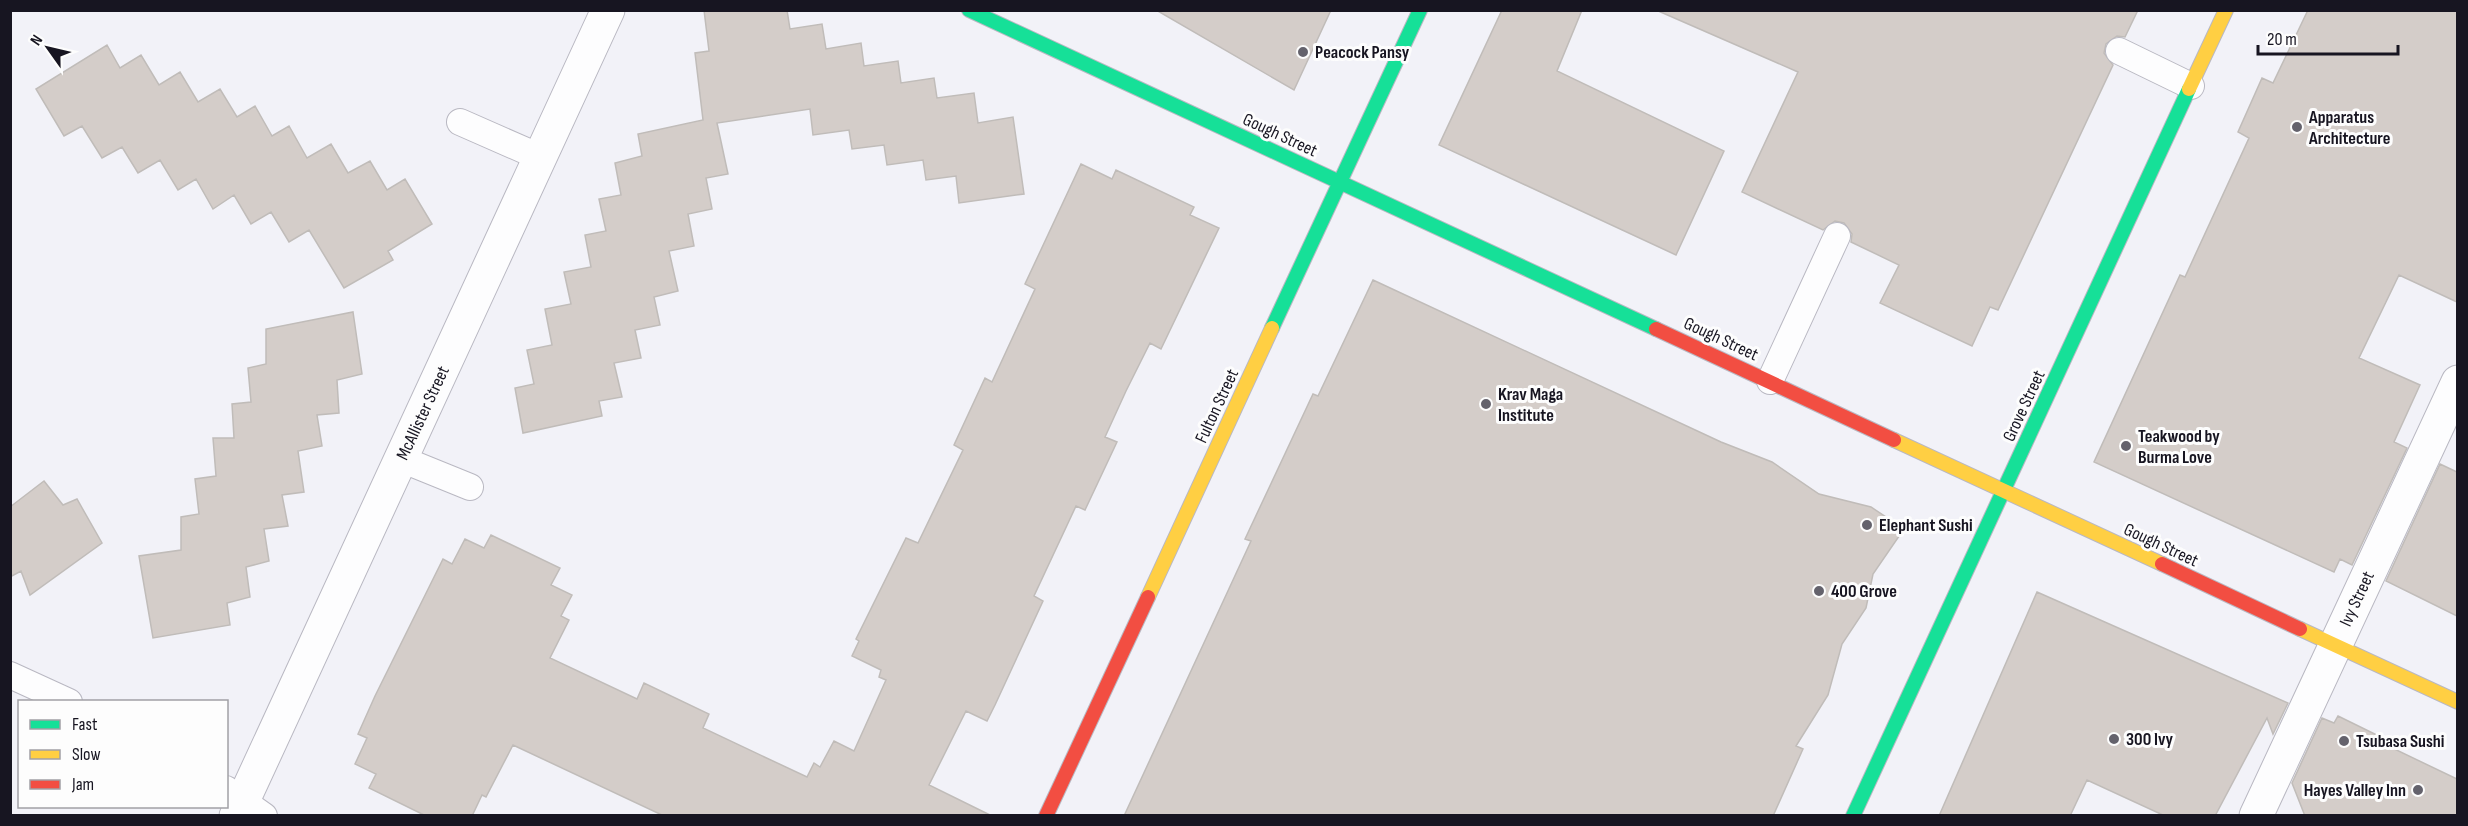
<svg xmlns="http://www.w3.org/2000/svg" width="2468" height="826" font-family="'Sofia Sans Condensed',sans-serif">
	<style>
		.building { fill: #d4cdc9; stroke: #c0bcb9; stroke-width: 1.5 }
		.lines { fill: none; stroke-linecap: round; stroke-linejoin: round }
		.lane-casing { stroke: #b9b8c2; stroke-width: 28 }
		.street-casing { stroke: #b9b8c2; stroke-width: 35 }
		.fast-casing { stroke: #b9b8c2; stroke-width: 16 }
		.slow-casing { stroke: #b9b8c2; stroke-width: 16 }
		.jam-casing { stroke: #b9b8c2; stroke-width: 16 }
		.lane { stroke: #fdfdfe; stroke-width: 26 }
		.street { stroke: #fdfdfe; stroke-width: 33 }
		.fast { stroke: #16e098; stroke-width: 14 }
		.slow { stroke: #ffcf43; stroke-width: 14 }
		.jam { stroke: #f24e42; stroke-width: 14 }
		.poi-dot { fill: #64626c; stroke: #fdfdfd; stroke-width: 2 }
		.labels { text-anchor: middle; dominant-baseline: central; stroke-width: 6; stroke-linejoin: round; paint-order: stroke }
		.poi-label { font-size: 18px; font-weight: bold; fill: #171521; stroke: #fdfdfd; text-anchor: start }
		.street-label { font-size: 18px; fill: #171521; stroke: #fdfdfd }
	</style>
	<rect width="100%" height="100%" fill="#f2f2f8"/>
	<!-- building -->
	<path class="building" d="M 704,10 L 787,10 L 790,29 L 822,24 L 826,49 L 861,43 L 864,66 L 898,61 L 901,83 L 934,78 L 937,98 L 974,93 L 978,123 L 1013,117 L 1024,194 L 959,203 L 956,176 L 926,180 L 923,160 L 887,165 L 884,145 L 852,149 L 849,130 L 813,135 L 810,109 L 717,123 L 728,174 L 706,178 L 712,209 L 688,214 L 694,246 L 669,251 L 678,291 L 654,297 L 660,325 L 635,330 L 641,358 L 614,363 L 622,397 L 599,401 L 602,416 L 523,433 L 515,388 L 534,384 L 527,350 L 552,345 L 545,309 L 571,304 L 564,272 L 591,267 L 585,235 L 606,231 L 599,199 L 621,195 L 615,163 L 642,156 L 638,134 L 703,120 L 695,53 L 709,51 Z
		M 1156,10 L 1331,10 L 1294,90 Z
		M 1502,10 L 1582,10 L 1557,71 L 1724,151 L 1676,255 L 1439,145 Z
		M 1656,10 L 2138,10 L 2125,37 L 2117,36 L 2106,44 L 2104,53 L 2113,65 L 1998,310 L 1990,307 L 1972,346 L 1880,303 L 1899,265 L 1851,242 L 1852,234 L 1844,223 L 1835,221 L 1823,230 L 1742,192 L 1798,72 Z
		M 2308,10 L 2457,10 L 2457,302 L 2399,275 L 2359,358 L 2420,385 L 2394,442 L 2407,448 L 2352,565 L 2340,559 L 2334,572 L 2094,462 L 2180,275 L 2185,277 L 2249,138 L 2238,132 L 2262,78 L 2273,83 Z
		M 107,45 L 120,68 L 141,55 L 159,85 L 180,72 L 198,102 L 220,89 L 237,117 L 255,106 L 272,136 L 289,126 L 307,158 L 331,144 L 348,173 L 370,161 L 387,190 L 405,179 L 432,224 L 388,251 L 393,260 L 344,288 L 309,230 L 289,242 L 271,212 L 251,224 L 234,195 L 213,209 L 196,179 L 178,190 L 160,160 L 138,173 L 122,147 L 102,158 L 82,126 L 64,136 L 36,89 Z
		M 1081,164 L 1112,179 L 1116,170 L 1194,207 L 1190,215 L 1219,228 L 1161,349 L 1150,343 L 1126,391 L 1105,437 L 1117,442 L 1085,510 L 1076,506 L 1034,596 L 1043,601 L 995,705 L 987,721 L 966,711 L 929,785 L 992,816 L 664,816 L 513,745 L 486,797 L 482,795 L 472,816 L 426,816 L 369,788 L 376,774 L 355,764 L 367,738 L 358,734 L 375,696 L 443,559 L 452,564 L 465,539 L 484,548 L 491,535 L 560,568 L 551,585 L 572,595 L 561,616 L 569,620 L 550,658 L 637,699 L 644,683 L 709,714 L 703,728 L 807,777 L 814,763 L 820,767 L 834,741 L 854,751 L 886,680 L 879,677 L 881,670 L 852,656 L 859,641 L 856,639 L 906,538 L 918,543 L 963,450 L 954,445 L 985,378 L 992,382 L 1035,289 L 1025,284 Z
		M 1373,280 L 1721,442 L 1772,462 L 1819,494 L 1871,507 L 1904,529 L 1873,574 L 1866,608 L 1842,644 L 1828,695 L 1796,746 L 1803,749 L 1773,816 L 1124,816 L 1251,541 L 1245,539 L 1313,394 L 1318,396 Z
		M 353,312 L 362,374 L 337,380 L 339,413 L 317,415 L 322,446 L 298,451 L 304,492 L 282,495 L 288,526 L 264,529 L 269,561 L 246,567 L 250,597 L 227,603 L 230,625 L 153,638 L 139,556 L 181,550 L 181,517 L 199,514 L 195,479 L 216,476 L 213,438 L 234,438 L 232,404 L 251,402 L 248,368 L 266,364 L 266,329 Z
		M 2440,464 L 2457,472 L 2457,616 L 2386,581 Z
		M 44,481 L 63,505 L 77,499 L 102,543 L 30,595 L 21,571 L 10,577 L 10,507 Z
		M 2037,592 L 2288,703 L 2273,734 L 2267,718 L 2215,816 L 2165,816 L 2087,780 L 2070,816 L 1939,816 Z
		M 2338,716 L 2383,738 L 2386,745 L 2457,779 L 2457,816 L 2305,816 L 2292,783 L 2322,718 L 2334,723 Z"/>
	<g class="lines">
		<defs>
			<path id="lane" d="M 2119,51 L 2191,86
				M 460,122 L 542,158
				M 1770,381 L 1837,236
				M 401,459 L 470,487
				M 10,675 L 69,702
				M 226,789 L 264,816"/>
			<path id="street" d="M 236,816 L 608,10
				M 2256,816 L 2458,382"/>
			<path id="fast" d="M 969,10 L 1656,329
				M 1272,328 L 1420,10
				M 1853,816 L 2189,89"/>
			<path id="slow" d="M 2189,89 L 2226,10
				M 1894,440 L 2162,564
				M 1148,597 L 1272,328
				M 2300,629 L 2458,702"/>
			<path id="jam" d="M 1656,329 L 1894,440
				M 2162,564 L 2300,629
				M 1046,816 L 1148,597"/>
		</defs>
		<!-- lane casing -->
		<use href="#lane" class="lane-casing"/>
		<!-- street casing -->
		<use href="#street" class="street-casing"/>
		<!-- fast casing -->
		<use href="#fast" class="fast-casing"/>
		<!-- slow casing -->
		<use href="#slow" class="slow-casing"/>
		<!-- jam casing -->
		<use href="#jam" class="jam-casing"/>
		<!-- lane -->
		<use href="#lane" class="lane"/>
		<!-- street -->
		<use href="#street" class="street"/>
		<!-- fast -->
		<use href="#fast" class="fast"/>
		<!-- slow -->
		<use href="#slow" class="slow"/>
		<!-- jam -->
		<use href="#jam" class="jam"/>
	</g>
	<!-- markers -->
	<g class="poi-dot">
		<circle cx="1303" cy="52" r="6"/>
		<circle cx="2297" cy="127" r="6"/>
		<circle cx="1486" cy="404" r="6"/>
		<circle cx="2126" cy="446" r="6"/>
		<circle cx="1867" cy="525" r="6"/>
		<circle cx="1819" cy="591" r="6"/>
		<circle cx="2114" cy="739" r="6"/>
		<circle cx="2344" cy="741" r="6"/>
		<circle cx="2418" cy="790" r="6"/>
	</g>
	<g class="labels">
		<!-- poi labels -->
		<g class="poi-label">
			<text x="1315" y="52">Peacock Pansy</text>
			<text x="2309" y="117">Apparatus<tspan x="2309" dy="21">Architecture</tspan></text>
			<text x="1498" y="394">Krav Maga<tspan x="1498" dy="21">Institute</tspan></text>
			<text x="2138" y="436">Teakwood by<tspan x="2138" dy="21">Burma Love</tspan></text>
			<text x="1879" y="525">Elephant Sushi</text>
			<text x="1831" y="591">400 Grove</text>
			<text x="2126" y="739">300 Ivy</text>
			<text x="2356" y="741">Tsubasa Sushi</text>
			<text x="2406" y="790" text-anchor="end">Hayes Valley Inn</text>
		</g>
		<!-- street labels -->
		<g class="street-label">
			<text transform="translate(1280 135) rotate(25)">Gough Street</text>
			<text transform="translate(1721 339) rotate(25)">Gough Street</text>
			<text transform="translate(1217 406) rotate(-65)">Fulton Street</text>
			<text transform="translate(2024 406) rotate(-65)">Grove Street</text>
			<text transform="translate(423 413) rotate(-65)">McAllister Street</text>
			<text transform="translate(2161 545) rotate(25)">Gough Street</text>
			<text transform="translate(2357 599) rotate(-65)">Ivy Street</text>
		</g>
	</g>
	<!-- border -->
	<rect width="2468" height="826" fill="none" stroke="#171521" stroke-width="24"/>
	<!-- legend -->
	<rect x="18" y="700" width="210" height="108" fill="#fdfdfd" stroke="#a1a0a5" stroke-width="1.5"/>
	<rect x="30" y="720" width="30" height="9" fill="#16e098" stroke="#a1a0a5" stroke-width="1.5"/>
	<text x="72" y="730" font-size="18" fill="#171521">Fast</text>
	<rect x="30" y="750" width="30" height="9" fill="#ffcf43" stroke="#a1a0a5" stroke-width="1.5"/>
	<text x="72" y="760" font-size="18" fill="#171521">Slow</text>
	<rect x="30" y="780" width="30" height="9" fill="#f24e42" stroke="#a1a0a5" stroke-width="1.5"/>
	<text x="72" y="790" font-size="18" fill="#171521">Jam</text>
	<!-- north arrow -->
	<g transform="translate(48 48) rotate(304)" stroke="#fdfdfd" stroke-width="4.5" paint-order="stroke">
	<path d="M0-4.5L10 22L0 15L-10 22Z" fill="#171521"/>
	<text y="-9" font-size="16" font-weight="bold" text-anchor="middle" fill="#171521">N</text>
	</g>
	<!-- scale -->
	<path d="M2258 45v9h140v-9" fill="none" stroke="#171521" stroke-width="3"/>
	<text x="2267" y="45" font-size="18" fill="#171521" stroke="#fdfdfd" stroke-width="4.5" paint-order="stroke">20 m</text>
</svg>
